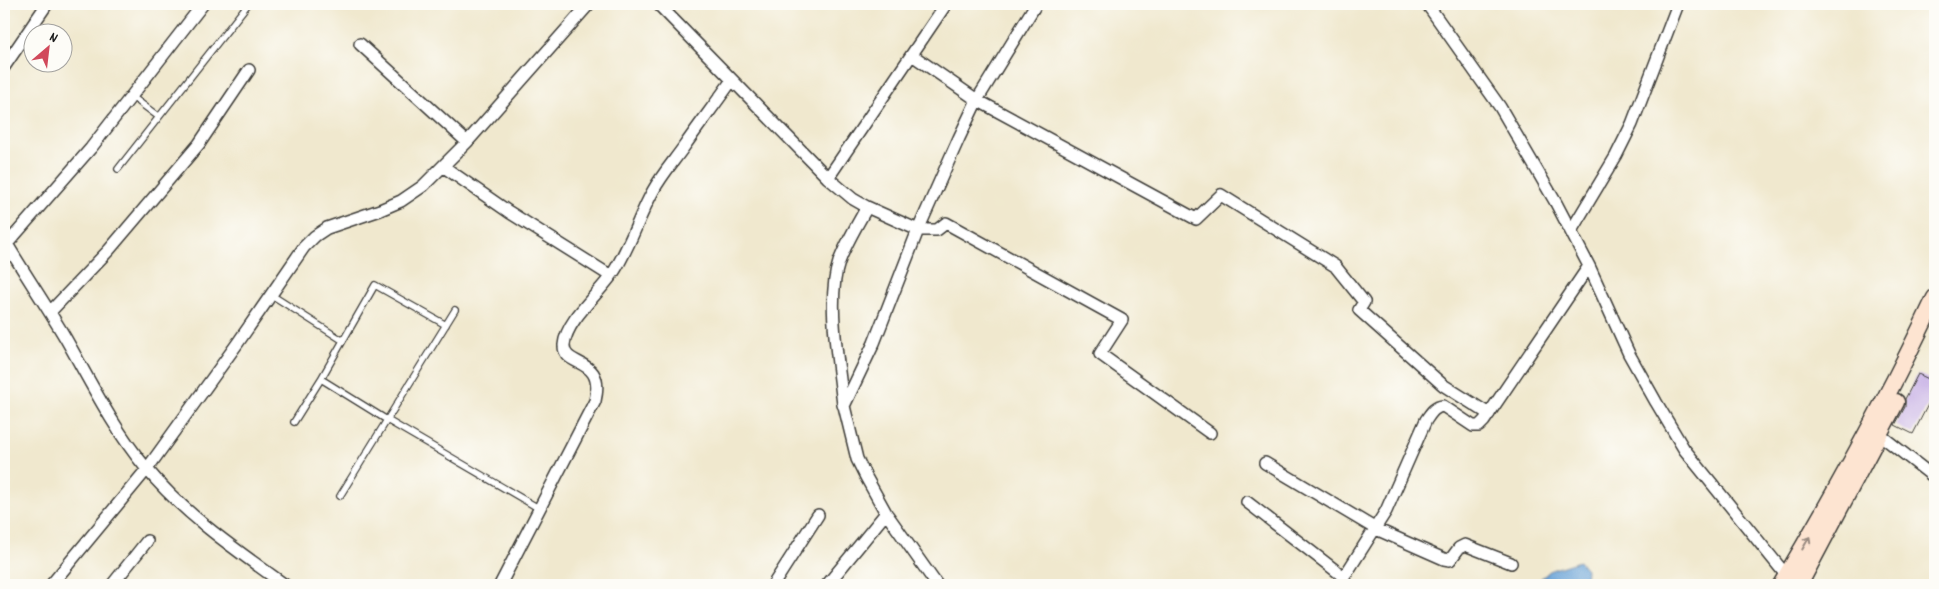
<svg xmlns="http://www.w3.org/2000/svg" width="1939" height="589" font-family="Dekko,sans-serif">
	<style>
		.water { fill: #68a2d7; stroke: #425f7a }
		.building { fill: #c1a8e4 }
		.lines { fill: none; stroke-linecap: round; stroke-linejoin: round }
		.lane-casing { stroke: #3c3b37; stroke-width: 8 }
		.street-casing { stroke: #3c3b37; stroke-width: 14 }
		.secondary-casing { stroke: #3c3b37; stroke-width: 19 }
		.lane { stroke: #fff; stroke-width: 5.5 }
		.street { stroke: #fff; stroke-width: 11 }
		.secondary { stroke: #fde4d1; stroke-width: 16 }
		.oneway { stroke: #988a80 }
	</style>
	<rect width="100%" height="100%" fill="#fdfcf7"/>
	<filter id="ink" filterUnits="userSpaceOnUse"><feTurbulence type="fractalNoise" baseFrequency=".02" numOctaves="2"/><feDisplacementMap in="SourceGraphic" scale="10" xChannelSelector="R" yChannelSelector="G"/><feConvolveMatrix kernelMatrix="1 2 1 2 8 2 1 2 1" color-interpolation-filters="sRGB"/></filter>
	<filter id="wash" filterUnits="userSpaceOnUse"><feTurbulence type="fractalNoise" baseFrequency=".0096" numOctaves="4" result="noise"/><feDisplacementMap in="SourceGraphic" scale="20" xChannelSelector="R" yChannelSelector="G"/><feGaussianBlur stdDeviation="1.12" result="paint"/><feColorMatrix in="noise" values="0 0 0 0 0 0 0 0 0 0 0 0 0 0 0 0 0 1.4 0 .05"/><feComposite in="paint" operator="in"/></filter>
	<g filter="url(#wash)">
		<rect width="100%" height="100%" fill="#f0e8ce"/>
		<!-- water -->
		<path class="water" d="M 1579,561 L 1586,569 L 1585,585 L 1533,585 L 1551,570 Z"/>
		<g id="blocks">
			<!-- building -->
			<path class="building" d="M 1918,374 L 1935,382 L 1935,391 L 1913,434 L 1895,425 L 1905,407 L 1905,399 Z"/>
		</g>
	</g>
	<g filter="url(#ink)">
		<use href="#blocks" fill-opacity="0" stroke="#3c3b37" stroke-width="1"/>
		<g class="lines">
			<defs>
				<path id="lane" d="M 131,96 L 159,117
					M 118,169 L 248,4
					M 270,294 L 342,340
					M 446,325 L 375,285 L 321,379 L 387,420 L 540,509
					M 294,422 L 321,379
					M 340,496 L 455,310"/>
				<path id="street" d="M 658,4 L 828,178 L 946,4
					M 1427,4 L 1500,107 L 1556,203 L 1589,266 L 1629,354 L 1656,402 L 1684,449 L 1790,580
					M 360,44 L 467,142
					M 912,55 L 977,100 L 1196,219 L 1221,195 L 1335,266 L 1364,302 L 1359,310 L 1443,385 L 1489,414
					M 4,67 L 47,4
					M 444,167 L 509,212 L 611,276
					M 828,178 L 853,199 L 867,207 L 918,230 L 937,230 L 946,223 L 1122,320 L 1100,354 L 1210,433
					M 1571,231 L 1616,156 L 1632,124 L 1678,4
					M 4,239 C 24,273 46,305 66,339 C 91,383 113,428 146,468 C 185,515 236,550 285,585
					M 7,244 L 91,148 L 203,4
					M 50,312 L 109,250 L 199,144 L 249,70
					M 843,405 C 839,364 826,300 839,262 C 846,243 857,225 867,207
					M 1879,434 L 1935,478
					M 1265,463 L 1376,529 L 1444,559 L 1450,560 L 1459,548 L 1465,545 L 1511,563
					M 1247,502 L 1344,577
					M 51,585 L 147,469 L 237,344 L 304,247 L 315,236 L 327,228 L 380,210 L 401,201 L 423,186 L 467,142 L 589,4
					M 112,585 L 147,541
					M 500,585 L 595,401 C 606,355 563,369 564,345 C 566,320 600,293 613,273 C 630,247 638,218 653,191 C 661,176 673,162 683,148 C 699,125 716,103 732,80
					M 773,585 L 818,515
					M 827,585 L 886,513
					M 937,585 L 886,513 L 866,477 L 857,459 L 844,406 L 874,343 L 918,230 L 959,138 L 977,100 L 1036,4
					M 1339,585 L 1386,511 L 1426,420 C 1431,413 1434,407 1443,406 L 1473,426 L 1479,426 L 1484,421 L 1589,266"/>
				<path id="secondary" d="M 1781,585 C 1836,492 1889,396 1935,298
					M 1799,585 L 1896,402"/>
			</defs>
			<!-- lane casing -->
			<use href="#lane" class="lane-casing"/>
			<!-- street casing -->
			<use href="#street" class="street-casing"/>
			<!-- secondary casing -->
			<use href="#secondary" class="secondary-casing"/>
			<!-- lane -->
			<use href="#lane" class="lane"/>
			<!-- street -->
			<use href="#street" class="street"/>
			<!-- secondary -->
			<use href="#secondary" class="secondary"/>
		</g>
		<!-- one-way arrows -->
		<defs><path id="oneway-shaft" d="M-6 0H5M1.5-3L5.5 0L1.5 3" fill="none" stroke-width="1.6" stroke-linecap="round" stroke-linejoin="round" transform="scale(1.25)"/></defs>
		<use class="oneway" href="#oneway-shaft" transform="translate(1806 543) rotate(-60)"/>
	</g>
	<!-- margin -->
	<rect width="1939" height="589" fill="none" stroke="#fdfcf7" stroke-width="20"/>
	<!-- north arrow -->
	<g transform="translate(48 48) rotate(28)"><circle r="24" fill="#fdfcf7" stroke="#a3a29f"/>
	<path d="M0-4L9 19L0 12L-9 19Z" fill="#d1495b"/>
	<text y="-8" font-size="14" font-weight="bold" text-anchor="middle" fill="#1c1c1c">N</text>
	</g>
</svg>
